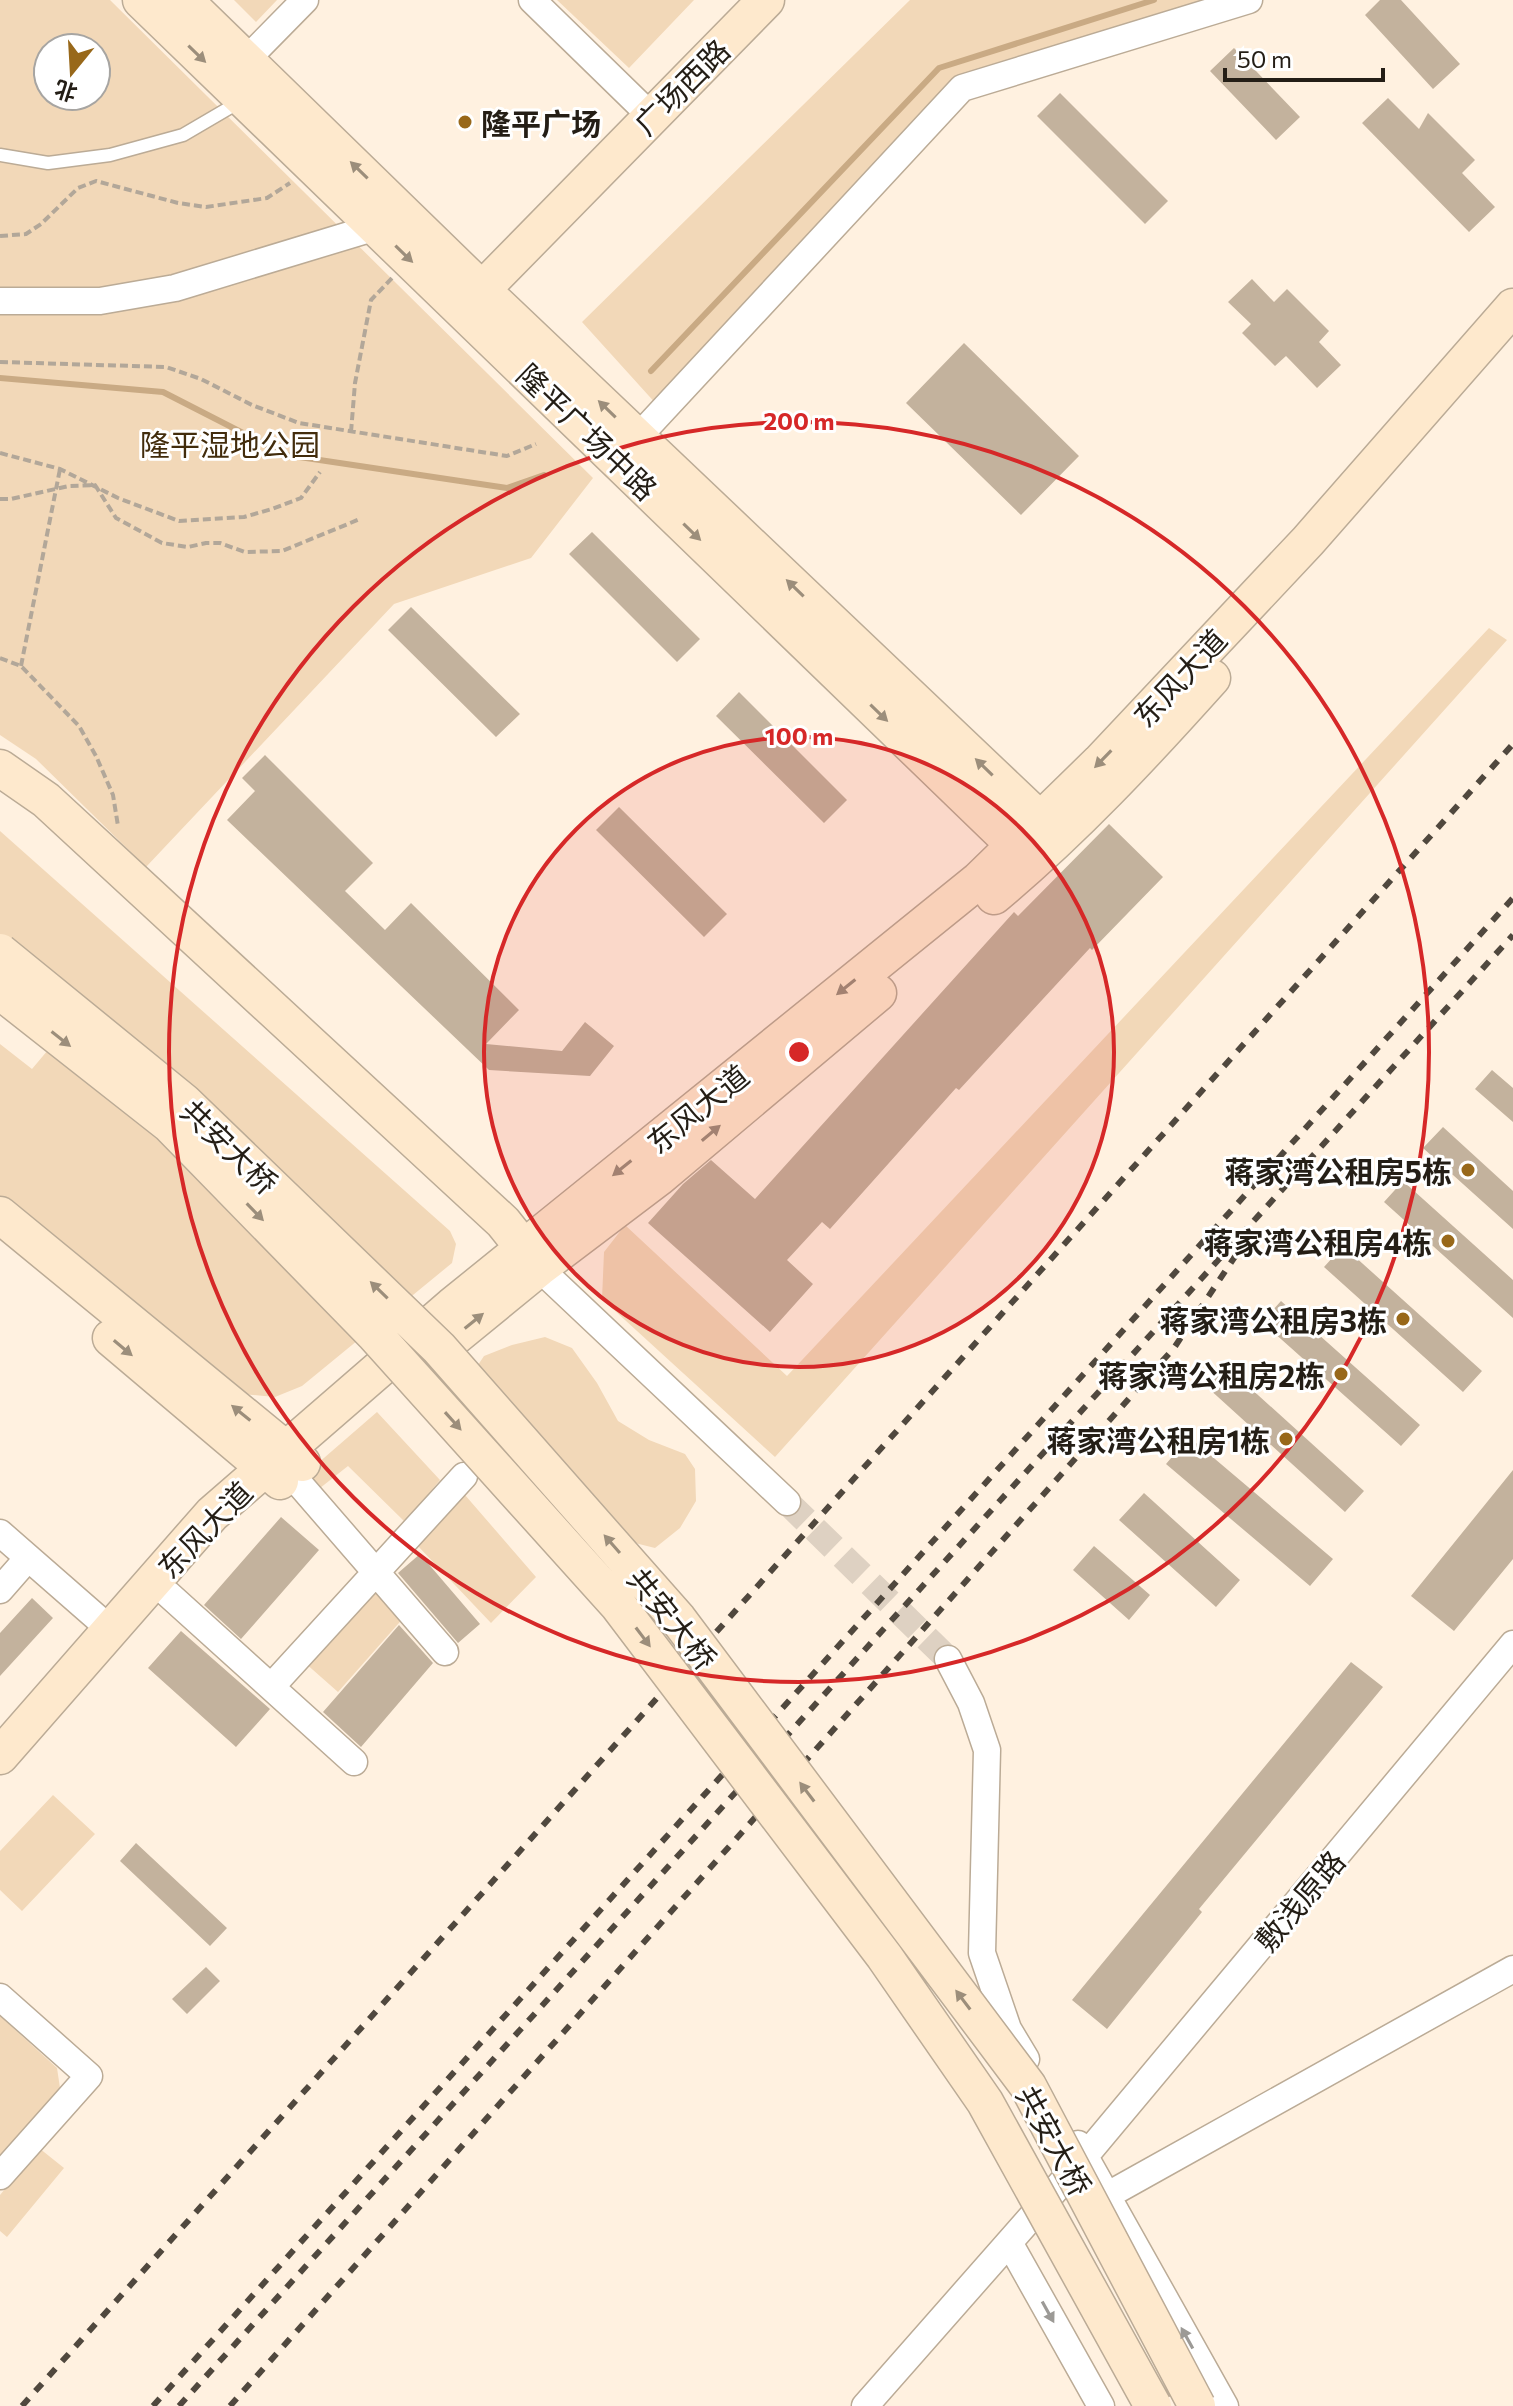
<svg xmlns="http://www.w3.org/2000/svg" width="1513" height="2406" font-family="Commissioner,'Noto Sans SC',sans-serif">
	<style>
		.green { fill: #f2d8b8; fill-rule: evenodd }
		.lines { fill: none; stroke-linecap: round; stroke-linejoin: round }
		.stream { stroke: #c9aa84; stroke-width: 6 }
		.building { fill: #c3b29d }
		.street-tunnel { stroke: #ded1c2; stroke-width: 26; stroke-dasharray: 26 13; stroke-linecap: butt }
		.lane-casing { stroke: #bbab96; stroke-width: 15 }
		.street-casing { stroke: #bbab96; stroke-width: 29 }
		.secondary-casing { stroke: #bbab96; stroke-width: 39 }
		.path { stroke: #b2a799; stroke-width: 4; stroke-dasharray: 8 4; stroke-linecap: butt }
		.lane { stroke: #fff; stroke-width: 12 }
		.street { stroke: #fff; stroke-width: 26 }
		.secondary { stroke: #fee9cd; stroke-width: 36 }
		.rail { stroke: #50483e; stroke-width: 6; stroke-dasharray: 10 10; stroke-linecap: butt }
		.secondary-bridge-casing { stroke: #bbab96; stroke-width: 39; stroke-linecap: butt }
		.secondary-bridge { stroke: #fee9cd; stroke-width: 36 }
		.oneway { fill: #9c8e7b }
		.oneway2 { fill: #9c9a96 }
		.ring { fill: none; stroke: #d62828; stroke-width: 4 }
		.poi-dot { fill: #98681a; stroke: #fff; stroke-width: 3 }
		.labels { text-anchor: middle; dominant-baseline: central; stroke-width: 6; stroke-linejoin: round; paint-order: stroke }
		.street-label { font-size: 30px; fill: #241e16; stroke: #fff }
		.poi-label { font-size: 30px; font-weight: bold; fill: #241e16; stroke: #fff; text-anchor: end }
		.park-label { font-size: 30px; fill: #422c0c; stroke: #fff }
		.centre { fill: #d62828; stroke: #fff; stroke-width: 4 }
		.ring-label { font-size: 24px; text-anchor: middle; font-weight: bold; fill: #d62828; stroke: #fff; stroke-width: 6; stroke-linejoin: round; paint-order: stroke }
	</style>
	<rect width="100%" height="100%" fill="#fff1e0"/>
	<!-- green -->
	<path class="green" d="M 0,0 L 110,0 L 593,478 L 531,558 L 394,604 L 146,867 L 36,759 L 0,735 ZM 48,48 L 96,48 L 96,96 L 48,96 Z
		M 234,0 L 277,0 L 256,22 Z
		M 557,0 L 694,0 L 629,68 Z
		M 910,0 L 1226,0 L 948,85 L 658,406 L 582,322 Z
		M 1489,628 L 1507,640 L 775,1457 L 602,1299 L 604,1252 L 625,1225 L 787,1376 Z
		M 0,831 L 450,1231 L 456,1244 L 452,1263 L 302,1386 L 275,1397 L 242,1394 L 0,1198 L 0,1044 L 32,1069 L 85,1006 L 0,940 Z
		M 545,1337 L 572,1348 L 597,1383 L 618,1421 L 649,1440 L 685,1454 L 695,1469 L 696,1501 L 680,1528 L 655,1548 L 627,1541 L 476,1368 L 484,1356 L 512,1345 Z
		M 377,1412 L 440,1480 L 405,1522 L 348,1466 L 315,1492 L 302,1477 Z
		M 465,1495 L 536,1577 L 491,1623 L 417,1545 Z
		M 371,1585 L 406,1615 L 338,1692 L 304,1662 Z
		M 53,1795 L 95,1834 L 22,1911 L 0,1890 L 0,1851 Z
		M 0,2016 L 57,2068 L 60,2088 L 0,2160 Z
		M 39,2148 L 64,2168 L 7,2237 L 0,2231 L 0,2195 Z"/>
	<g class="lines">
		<!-- stream -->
		<path class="stream" d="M 651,371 L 939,68 L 1154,0
			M 0,378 L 163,392 L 286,455 L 507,488 L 544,475"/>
	</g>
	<!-- building -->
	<path class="building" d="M 1380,0 L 1401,0 L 1460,64 L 1433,89 L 1365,15 Z
		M 1234,48 L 1300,117 L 1276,140 L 1210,71 Z
		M 1060,93 L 1168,201 L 1145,224 L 1037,116 Z
		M 1388,98 L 1419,129 L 1428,113 L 1475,160 L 1462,173 L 1495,207 L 1469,232 L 1362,123 Z
		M 1252,279 L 1274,302 L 1287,289 L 1329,331 L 1319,342 L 1341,365 L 1317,388 L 1286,356 L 1275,366 L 1242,333 L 1251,324 L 1228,302 Z
		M 964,343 L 1079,456 L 1021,515 L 906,403 Z
		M 592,532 L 700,639 L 677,662 L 569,554 Z
		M 411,607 L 520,714 L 496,737 L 388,630 Z
		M 739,692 L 847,800 L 824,823 L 716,716 Z
		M 265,755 L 373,863 L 345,891 L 385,930 L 411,903 L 519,1010 L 486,1044 L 562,1051 L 585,1022 L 614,1046 L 590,1076 L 489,1070 L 227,820 L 255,791 L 242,778 Z
		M 619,807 L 727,914 L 704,937 L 596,830 Z
		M 1109,824 L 1163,877 L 1092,950 L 1090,948 L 959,1090 L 956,1088 L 830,1229 L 822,1222 L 787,1260 L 813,1284 L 770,1332 L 648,1223 L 683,1184 L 711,1160 L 755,1199 L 1014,912 L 1018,916 Z
		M 1492,1070 L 1513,1088 L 1513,1122 L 1475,1089 Z
		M 1443,1127 L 1513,1191 L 1513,1229 L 1423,1148 Z
		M 1403,1181 L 1513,1280 L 1513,1318 L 1384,1202 Z
		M 1343,1246 L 1482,1371 L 1463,1392 L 1324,1267 Z
		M 1281,1301 L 1420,1425 L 1401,1446 L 1262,1322 Z
		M 1226,1366 L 1364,1491 L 1345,1512 L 1207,1387 Z
		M 1189,1437 L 1333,1559 L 1310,1586 L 1166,1464 Z
		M 1513,1470 L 1513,1559 L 1454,1631 L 1411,1596 Z
		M 1144,1493 L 1240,1580 L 1216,1607 L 1119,1520 Z
		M 281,1517 L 319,1550 L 241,1639 L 204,1605 Z
		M 1094,1546 L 1150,1595 L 1129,1620 L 1073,1570 Z
		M 420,1554 L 480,1624 L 458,1643 L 398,1573 Z
		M 32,1598 L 53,1618 L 0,1676 L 0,1633 Z
		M 399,1625 L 433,1663 L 361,1747 L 323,1712 Z
		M 181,1631 L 270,1709 L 236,1747 L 148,1668 Z
		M 1351,1662 L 1383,1687 L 1199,1909 L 1202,1912 L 1107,2029 L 1072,2000 Z
		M 136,1843 L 227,1928 L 210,1946 L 120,1861 Z
		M 206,1967 L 220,1981 L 187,2014 L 172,1999 Z"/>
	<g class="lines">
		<!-- street-tunnel -->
		<path class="street-tunnel" d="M 787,1502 L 948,1659"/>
		<defs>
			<path id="lane" d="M 0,155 L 48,163 L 110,155 L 183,135 L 241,101"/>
			<path id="street" d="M 532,0 L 651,116
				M 246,60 L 305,0
				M 0,301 L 100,301 L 175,288 L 376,227
				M 637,438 L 962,88 L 1249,0
				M 539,1268 L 787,1502
				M 290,1473 L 445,1652
				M 0,1533 L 111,1630
				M 0,1590 L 28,1558
				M 168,1594 L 354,1762
				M 948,1659 L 971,1703 L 987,1750 L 982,1953 L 1008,2029 L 1026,2059
				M 271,1687 L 464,1476
				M 0,1997 L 89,2076 L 0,2176
				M 1078,2144 L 1225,2406
				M 1108,2195 L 1513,1969
				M 1010,2244 L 1101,2406
				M 865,2406 L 1086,2155 L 1513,1644"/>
			<path id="secondary" d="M 141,0 L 1031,861
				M 184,0 L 481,289 L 1058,837
				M 466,306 L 766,0
				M 0,768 L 46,800 L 503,1222 L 538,1266
				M 994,896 C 1073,830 1143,755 1212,678
				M 0,1215 L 302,1463
				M 111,1338 L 280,1481
				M 424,1362 L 539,1268 L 658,1178 L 878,993
				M 0,1756 L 212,1514 L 452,1306 L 979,880 L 1100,762 L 1308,541 L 1513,307"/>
		</defs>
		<!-- lane casing -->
		<use href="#lane" class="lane-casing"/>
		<!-- street casing -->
		<use href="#street" class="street-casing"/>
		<!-- secondary casing -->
		<use href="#secondary" class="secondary-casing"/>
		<!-- path -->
		<path class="path" d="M 0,236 L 26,234 L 41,224 L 78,188 L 96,181 L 178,203 L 206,207 L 267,198 L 290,183
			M 0,362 L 166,367 L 201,379 L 252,405 L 299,423 L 507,456 L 536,444
			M 351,432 L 355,383 L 371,300 L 392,278
			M 0,453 L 60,469 L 118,498 L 179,521 L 244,517 L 272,509 L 301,498 L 320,472
			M 0,499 L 11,499 L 69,486 L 95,485 L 116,518 L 162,543 L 188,547 L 206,543 L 220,543 L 245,552 L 282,551 L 360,519
			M 0,658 L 21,666 L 79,726 L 96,756 L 113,795 L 118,826
			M 21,666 L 60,469"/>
		<!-- lane -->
		<use href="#lane" class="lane"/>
		<!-- street -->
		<use href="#street" class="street"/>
		<!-- secondary -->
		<use href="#secondary" class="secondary"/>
		<!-- rail -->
		<path class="rail" d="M 22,2406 L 1513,744
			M 153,2406 L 1513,898
			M 179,2406 L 1513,935
			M 230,2406 L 1174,1348 L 1240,1249"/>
		<defs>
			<path id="secondary-bridge" d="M 0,952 L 184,1102 L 439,1348 L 678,1619 L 1028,2086 L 1197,2406
				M 0,991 L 169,1124 L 375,1335 L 618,1605 L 884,1956 L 985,2102 L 1153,2406"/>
		</defs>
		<!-- secondary-bridge casing -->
		<use href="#secondary-bridge" class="secondary-bridge-casing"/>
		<!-- secondary-bridge -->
		<use href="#secondary-bridge" class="secondary-bridge"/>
	</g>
	<!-- one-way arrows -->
	<defs><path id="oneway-solid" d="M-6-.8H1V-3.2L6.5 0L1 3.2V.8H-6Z" transform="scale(2)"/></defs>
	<g class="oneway">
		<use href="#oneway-solid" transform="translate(197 54) rotate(44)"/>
		<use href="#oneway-solid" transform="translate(359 170) rotate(-136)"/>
		<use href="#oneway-solid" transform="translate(404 254) rotate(44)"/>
		<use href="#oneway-solid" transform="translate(607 409) rotate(-136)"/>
		<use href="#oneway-solid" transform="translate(692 532) rotate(44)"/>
		<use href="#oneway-solid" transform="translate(795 588) rotate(-136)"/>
		<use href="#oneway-solid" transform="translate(879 713) rotate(44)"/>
		<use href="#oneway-solid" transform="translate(1103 759) rotate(134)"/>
		<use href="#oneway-solid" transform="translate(984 767) rotate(-136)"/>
		<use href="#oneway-solid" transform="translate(846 987) rotate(141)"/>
		<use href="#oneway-solid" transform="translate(61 1039) rotate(38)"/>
		<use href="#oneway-solid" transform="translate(711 1133) rotate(-40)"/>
		<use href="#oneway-solid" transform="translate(622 1168) rotate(141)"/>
		<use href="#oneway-solid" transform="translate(255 1212) rotate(46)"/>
		<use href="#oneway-solid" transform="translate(379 1290) rotate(-136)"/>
		<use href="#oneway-solid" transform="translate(474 1321) rotate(-39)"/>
		<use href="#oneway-solid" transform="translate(123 1348) rotate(40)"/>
		<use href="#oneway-solid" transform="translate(241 1413) rotate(-141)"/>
		<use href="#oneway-solid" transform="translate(453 1421) rotate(48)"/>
		<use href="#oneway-solid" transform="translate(612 1544) rotate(-131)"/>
		<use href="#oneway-solid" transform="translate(643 1637) rotate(53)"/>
		<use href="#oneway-solid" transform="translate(807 1792) rotate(-127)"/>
		<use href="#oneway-solid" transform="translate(963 2000) rotate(-127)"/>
	</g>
	<g class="oneway2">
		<use href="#oneway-solid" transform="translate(1048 2312) rotate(61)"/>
		<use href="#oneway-solid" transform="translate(1187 2338) rotate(-119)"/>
	</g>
	<!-- distance rings -->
	<circle cx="799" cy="1052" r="315" fill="#d62828" fill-opacity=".12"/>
	<g class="ring">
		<circle cx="799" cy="1052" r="315"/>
		<circle cx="799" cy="1052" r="630"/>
	</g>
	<!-- markers -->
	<g class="poi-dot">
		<circle cx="465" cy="122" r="8"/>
		<circle cx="1468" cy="1170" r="8"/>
		<circle cx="1448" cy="1241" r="8"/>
		<circle cx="1403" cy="1319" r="8"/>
		<circle cx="1341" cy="1374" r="8"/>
		<circle cx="1286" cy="1439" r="8"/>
	</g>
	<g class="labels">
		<!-- street labels -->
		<g class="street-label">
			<text transform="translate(681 86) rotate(-45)">广场西路</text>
			<text transform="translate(588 431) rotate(44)">隆平广场中路</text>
			<text transform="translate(1179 677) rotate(-47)">东风大道</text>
			<text transform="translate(697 1108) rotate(-39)">东风大道</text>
			<text transform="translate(230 1146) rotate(44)">共安大桥</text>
			<text transform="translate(204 1529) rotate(-46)">东风大道</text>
			<text transform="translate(673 1618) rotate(51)">共安大桥</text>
			<text transform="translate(1299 1900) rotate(-50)">敷浅原路</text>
			<text transform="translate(1055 2140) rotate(61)">共安大桥</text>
		</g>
		<!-- poi labels -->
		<g class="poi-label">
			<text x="481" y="122" text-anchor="start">隆平广场</text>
			<text x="1452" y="1170">蒋家湾公租房5栋</text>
			<text x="1432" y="1241">蒋家湾公租房4栋</text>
			<text x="1387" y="1319">蒋家湾公租房3栋</text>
			<text x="1325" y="1374">蒋家湾公租房2栋</text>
			<text x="1270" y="1439">蒋家湾公租房1栋</text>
		</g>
		<!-- park labels -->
		<g class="park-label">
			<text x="230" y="443">隆平湿地公园</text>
		</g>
	</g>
	<circle cx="799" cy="1052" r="12" class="centre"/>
	<g class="ring-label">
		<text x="799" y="430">200 m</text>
		<text x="799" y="745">100 m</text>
	</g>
	<!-- north arrow -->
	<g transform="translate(72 72) rotate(198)"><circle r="38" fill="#ffffff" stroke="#a7a5a2" stroke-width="2"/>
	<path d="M0-6L14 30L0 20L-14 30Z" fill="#98681a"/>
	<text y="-12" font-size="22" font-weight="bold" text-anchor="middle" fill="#241e16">北</text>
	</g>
	<!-- scale -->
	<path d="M1225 68v12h158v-12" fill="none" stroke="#241e16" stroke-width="4"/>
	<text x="1237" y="68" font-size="24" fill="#241e16" stroke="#ffffff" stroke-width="6" paint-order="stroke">50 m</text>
</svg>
